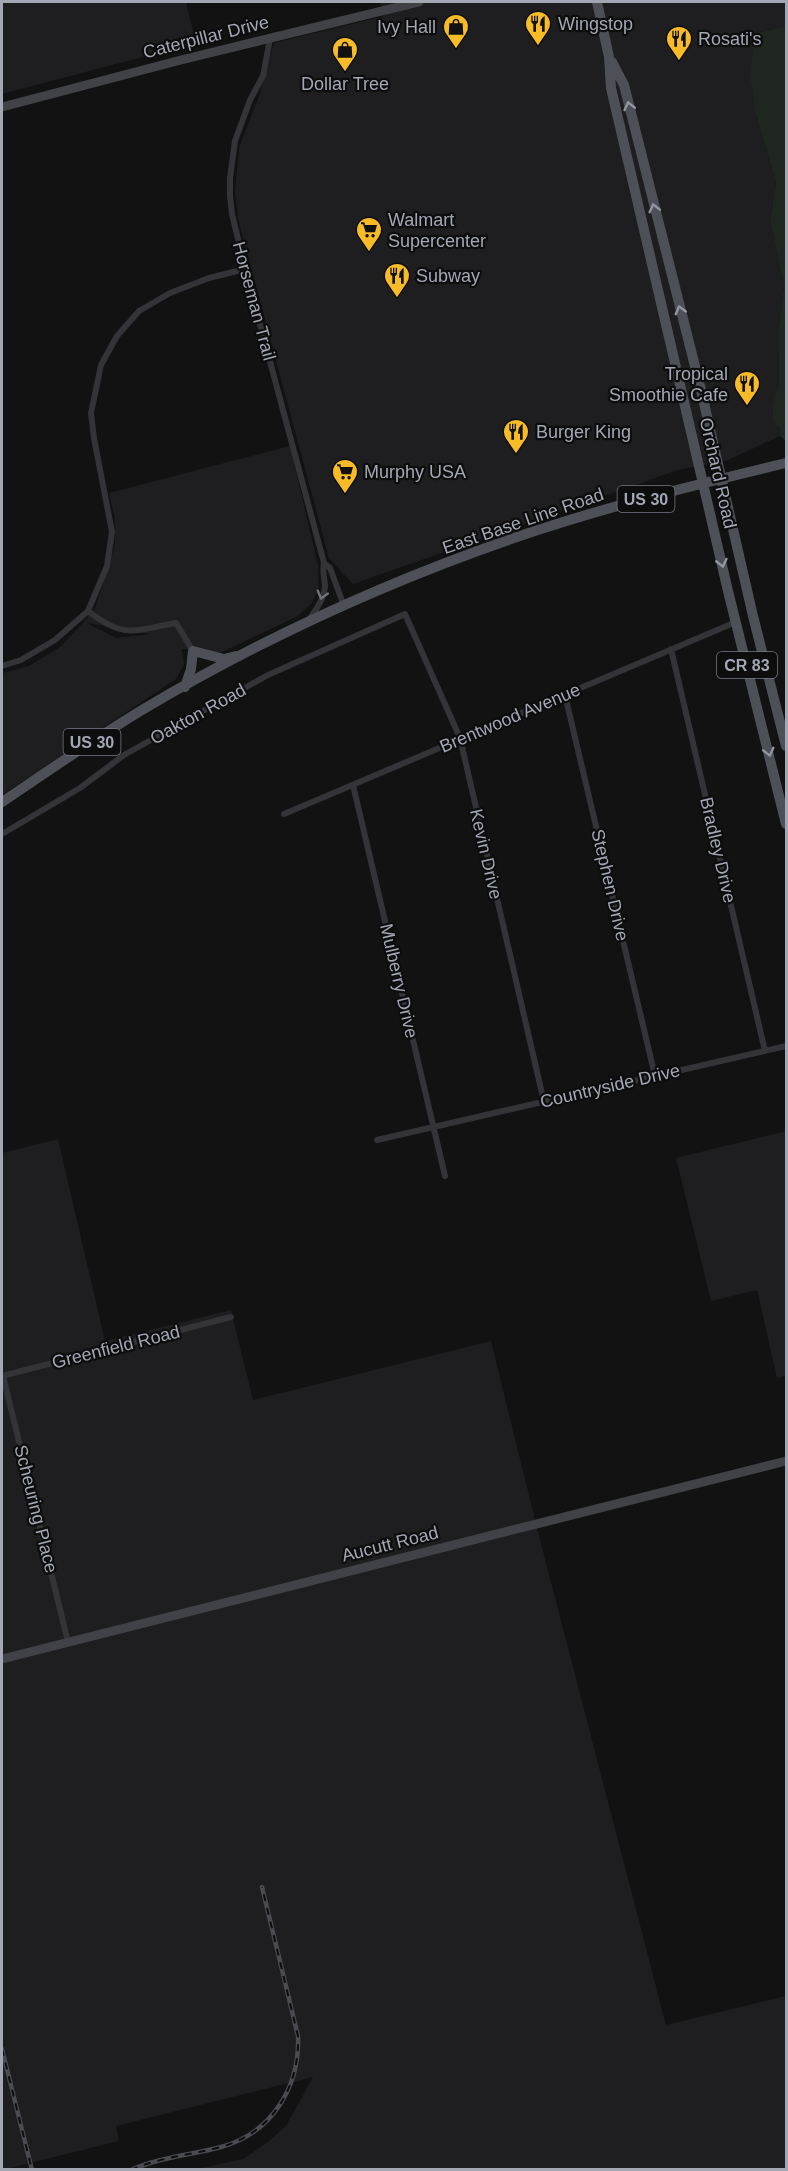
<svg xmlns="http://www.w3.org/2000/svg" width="788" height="2171" font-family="Arial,sans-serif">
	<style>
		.built { fill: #1e1e20; fill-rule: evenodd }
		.green { fill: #1e261f }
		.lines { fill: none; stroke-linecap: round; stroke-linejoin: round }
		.street { stroke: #333338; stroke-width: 6 }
		.secondary { stroke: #414248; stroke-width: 9 }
		.primary { stroke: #4e5057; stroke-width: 10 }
		.rail-casing { stroke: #494b51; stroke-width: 4.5 }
		.rail { stroke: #0d0d0e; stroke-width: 2; stroke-dasharray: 7; stroke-linecap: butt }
		.oneway { stroke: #9296a1 }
		.oneway2 { stroke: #71737c }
		.labels { text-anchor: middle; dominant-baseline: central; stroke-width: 4.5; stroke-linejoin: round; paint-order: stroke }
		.shield { fill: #0d0d0e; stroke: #767982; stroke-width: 1.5 }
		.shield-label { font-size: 16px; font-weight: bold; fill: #a3a7b4 }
		.poi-label { font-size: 18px; fill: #a3a7b4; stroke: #0d0d0e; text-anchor: start }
		.street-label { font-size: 18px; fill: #a3a7b4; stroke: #0d0d0e }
	</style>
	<rect width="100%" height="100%" fill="#121213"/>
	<!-- built -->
	<path class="built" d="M 2,2 L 186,2 L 196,43 L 2,94 Z
		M 380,2 L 786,2 L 786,26 L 755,33 L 756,115 L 776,182 L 770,221 L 784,286 L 778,334 L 780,436 L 728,460 L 678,470 L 353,584 L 329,558 L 238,219 L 235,191 L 239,148 L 259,96 L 274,43 L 384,16 Z
		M 290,446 L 318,565 L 319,588 L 312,603 L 298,616 L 220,653 L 207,650 L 182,649 L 184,665 L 176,679 L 2,795 L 2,673 L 29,666 L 60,647 L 84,622 L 96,606 L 115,545 L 115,519 L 109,493 ZM 87,623 L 150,634 L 116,638 Z
		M 786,1131 L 786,1376 L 777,1378 L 757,1290 L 711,1301 L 676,1158 Z
		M 58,1139 L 105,1341 L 231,1310 L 253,1400 L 491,1341 L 538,1532 L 666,2025 L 786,1996 L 786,2169 L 198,2169 L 243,2159 L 268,2142 L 286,2126 L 313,2077 L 116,2126 L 119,2141 L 2,2170 L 2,1153 Z"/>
	<!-- green -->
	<path class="green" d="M 786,26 L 786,441 L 780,436 L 780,427 L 773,422 L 773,405 L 779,384 L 778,334 L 784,286 L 770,221 L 776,182 L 756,115 L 750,75 L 755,33 Z"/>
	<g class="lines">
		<!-- street -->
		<path class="street" d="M 270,39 L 263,76 L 250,100 L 235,141 L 230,178 L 230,196 L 232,214 L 246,272 L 324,563 C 322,572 325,579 325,587 C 324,599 317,609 310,618
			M 324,563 L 330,568 L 344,606
			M 88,611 C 125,640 134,630 176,623 L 193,651
			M 671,649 L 765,1051
			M 2,666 L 21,660 L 55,640 L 88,611 L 107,566 L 112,532 L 94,438 L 91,413 L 101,365 L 117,336 L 139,311 L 170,293 L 209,278 L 245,269
			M 565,695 L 655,1076
			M 353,785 L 445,1176
			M 284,814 L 736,622
			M 2,834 L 80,788 L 124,755 L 268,675 L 405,614 L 460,738 L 544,1102
			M 377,1140 L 786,1046
			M 2,1376 L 231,1317
			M 3,1376 L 68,1642"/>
		<!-- secondary -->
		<path class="secondary" d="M 2,107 L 181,60 L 419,2
			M 2,1659 L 786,1461"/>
		<!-- primary -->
		<path class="primary" d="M 597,2 L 609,57 L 611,88 L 728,591 L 786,824
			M 612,62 L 624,85 L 701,390 L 753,616 L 786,746
			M 185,687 L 191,669 L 193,651 L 224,659 L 236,656
			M 2,802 C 48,771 94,739 142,710 C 258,641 384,583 511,539 C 601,508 694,485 786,463"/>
		<defs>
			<path id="rail" d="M 2,2049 L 32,2170
				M 131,2170 C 160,2157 191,2155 221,2147 C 272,2133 300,2087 298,2036 L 262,1887"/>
		</defs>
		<!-- rail casing -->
		<use href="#rail" class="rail-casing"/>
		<!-- rail -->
		<use href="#rail" class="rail"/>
	</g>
	<!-- one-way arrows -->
	<defs><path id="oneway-chevron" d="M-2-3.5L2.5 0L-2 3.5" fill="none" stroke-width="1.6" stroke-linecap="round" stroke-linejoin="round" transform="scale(1.5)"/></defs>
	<g class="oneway">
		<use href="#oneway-chevron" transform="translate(629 106) rotate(-103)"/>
		<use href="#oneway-chevron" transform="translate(654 208) rotate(-104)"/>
		<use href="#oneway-chevron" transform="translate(680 310) rotate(-105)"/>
		<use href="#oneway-chevron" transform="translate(722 563) rotate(77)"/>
		<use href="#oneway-chevron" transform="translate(769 752) rotate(76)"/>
	</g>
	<use class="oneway2" href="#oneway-chevron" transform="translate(322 595) rotate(106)"/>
	<!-- icons -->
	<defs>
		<symbol id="restaurant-pin" viewBox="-11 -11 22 30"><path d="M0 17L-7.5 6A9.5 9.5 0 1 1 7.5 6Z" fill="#f6bb27" stroke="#0d0d0e"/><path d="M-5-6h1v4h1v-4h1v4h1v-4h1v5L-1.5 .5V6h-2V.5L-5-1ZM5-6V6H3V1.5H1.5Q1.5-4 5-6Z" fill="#111"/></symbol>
		<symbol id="shop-pin" viewBox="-11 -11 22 30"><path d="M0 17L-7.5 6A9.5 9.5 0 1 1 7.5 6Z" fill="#f6bb27" stroke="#0d0d0e"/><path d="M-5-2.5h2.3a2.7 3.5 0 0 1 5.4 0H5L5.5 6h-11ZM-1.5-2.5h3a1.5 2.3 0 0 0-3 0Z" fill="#111"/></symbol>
		<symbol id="supermarket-pin" viewBox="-11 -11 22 30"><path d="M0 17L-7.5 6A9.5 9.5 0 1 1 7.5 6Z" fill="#f6bb27" stroke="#0d0d0e"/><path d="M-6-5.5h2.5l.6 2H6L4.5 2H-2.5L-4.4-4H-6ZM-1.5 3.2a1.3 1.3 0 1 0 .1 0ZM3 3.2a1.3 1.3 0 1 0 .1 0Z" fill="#111"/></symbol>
	</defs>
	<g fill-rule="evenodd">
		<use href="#restaurant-pin" x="523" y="9" width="30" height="40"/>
		<use href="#shop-pin" x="441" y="12" width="30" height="40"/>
		<use href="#restaurant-pin" x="664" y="24" width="30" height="40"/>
		<use href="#shop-pin" x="330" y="35" width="30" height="40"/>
		<use href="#supermarket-pin" x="354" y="215" width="30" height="40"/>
		<use href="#restaurant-pin" x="382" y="261" width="30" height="40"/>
		<use href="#restaurant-pin" x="732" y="369" width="30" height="40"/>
		<use href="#restaurant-pin" x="501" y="417" width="30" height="40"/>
		<use href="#supermarket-pin" x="330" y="457" width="30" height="40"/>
	</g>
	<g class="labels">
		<!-- shield labels -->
		<g class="shield">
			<rect x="617.5" y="486" width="57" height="26" rx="4.5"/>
			<rect x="717" y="652" width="60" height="26" rx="4.5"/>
			<rect x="63.5" y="729" width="57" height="26" rx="4.5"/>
		</g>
		<g class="shield-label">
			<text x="646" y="499">US 30</text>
			<text x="747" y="665">CR 83</text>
			<text x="92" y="742">US 30</text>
		</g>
		<!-- poi labels -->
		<g class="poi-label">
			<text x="558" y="24">Wingstop</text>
			<text x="436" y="27" text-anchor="end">Ivy Hall</text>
			<text x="698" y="39">Rosati's</text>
			<text x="345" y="84" text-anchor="middle">Dollar Tree</text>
			<text x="388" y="220">Walmart<tspan x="388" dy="21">Supercenter</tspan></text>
			<text x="416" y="276">Subway</text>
			<text x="728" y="374" text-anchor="end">Tropical<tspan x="728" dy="21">Smoothie Cafe</tspan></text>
			<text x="536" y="432">Burger King</text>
			<text x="364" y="472">Murphy USA</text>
		</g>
		<!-- street labels -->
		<g class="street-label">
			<text transform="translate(206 37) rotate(-14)">Caterpillar Drive</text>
			<text transform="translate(254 301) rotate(75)">Horseman Trail</text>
			<text transform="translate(718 473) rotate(77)">Orchard Road</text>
			<text transform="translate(523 521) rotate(-19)">East Base Line Road</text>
			<text transform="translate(198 714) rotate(-29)">Oakton Road</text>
			<text transform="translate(510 718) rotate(-23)">Brentwood Avenue</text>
			<text transform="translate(718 850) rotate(77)">Bradley Drive</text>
			<text transform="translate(486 854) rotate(77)">Kevin Drive</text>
			<text transform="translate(610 885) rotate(77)">Stephen Drive</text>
			<text transform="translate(399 981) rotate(77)">Mulberry Drive</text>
			<text transform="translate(610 1086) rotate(-13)">Countryside Drive</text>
			<text transform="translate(116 1347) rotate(-14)">Greenfield Road</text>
			<text transform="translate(36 1509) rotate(76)">Scheuring Place</text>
			<text transform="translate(390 1544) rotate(-14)">Aucutt Road</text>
		</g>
	</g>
	<!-- border -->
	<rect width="788" height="2171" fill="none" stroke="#a3a7b4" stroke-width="6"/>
</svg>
